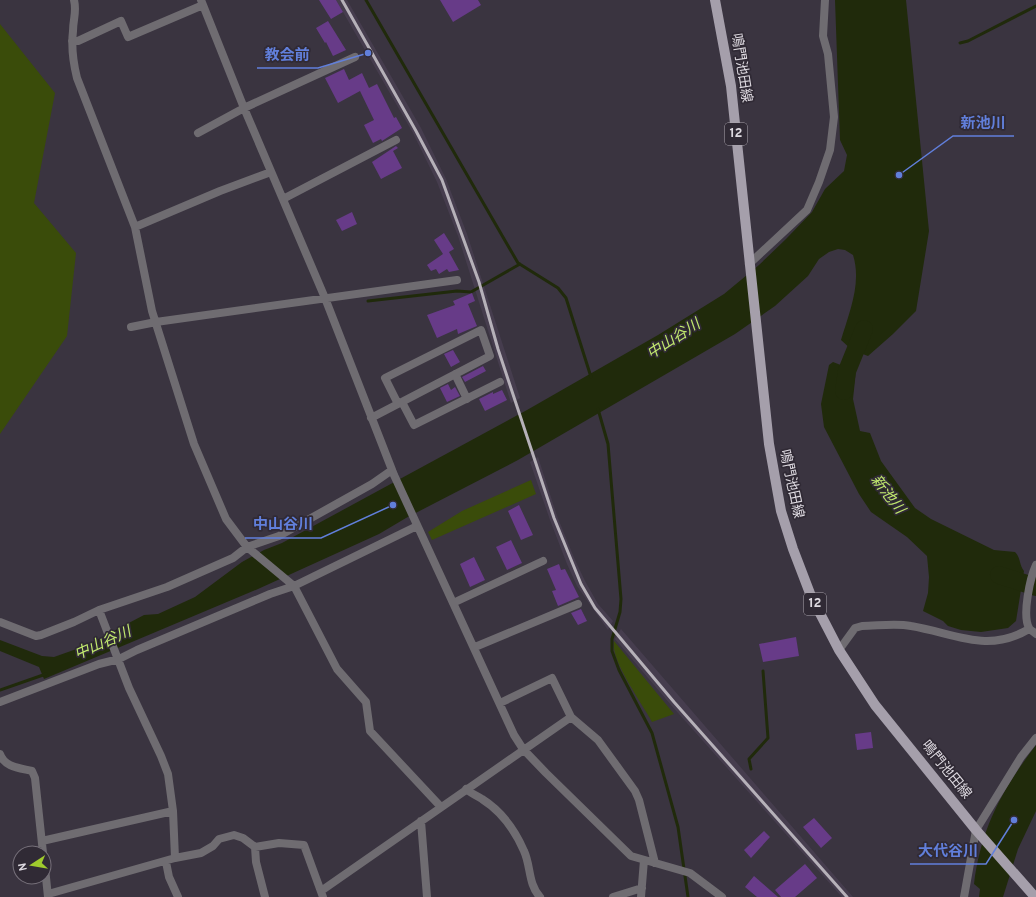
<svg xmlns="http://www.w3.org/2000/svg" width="1036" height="897" font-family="Overpass,'Noto Sans JP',sans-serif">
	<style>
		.built { fill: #463d4e }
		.green { fill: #3a4c0a }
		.water { fill: #202a0b }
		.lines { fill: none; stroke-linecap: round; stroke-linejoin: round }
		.stream { stroke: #202a0b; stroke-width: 3 }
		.river { stroke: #202a0b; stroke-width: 18 }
		.building { fill: #673b88 }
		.minor { stroke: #6f6c71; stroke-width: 8 }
		.primary { stroke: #a59fab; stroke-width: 10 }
		.rail { stroke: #b6b1b9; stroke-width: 3 }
		.labels { text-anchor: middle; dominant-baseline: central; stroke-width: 3.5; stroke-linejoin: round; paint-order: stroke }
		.shield { fill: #302a35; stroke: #aaa5ad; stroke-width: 1 }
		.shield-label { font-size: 13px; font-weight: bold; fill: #dedae1 }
		.street-label { font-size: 14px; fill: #dedae1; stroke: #302a35 }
		.water-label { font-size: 15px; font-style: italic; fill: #c2ea6e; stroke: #302a35 }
		.leader { fill: none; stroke: #617fdb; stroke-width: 1.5 }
		.callout-dot { fill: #617fdb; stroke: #302a35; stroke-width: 1.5 }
		.callout-label { font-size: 15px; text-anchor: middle; font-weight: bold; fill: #617fdb; stroke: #302a35; stroke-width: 3.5; stroke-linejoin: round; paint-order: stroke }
	</style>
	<rect width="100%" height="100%" fill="#3a3440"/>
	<!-- built -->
	<path class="built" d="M 336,0 L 347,0 L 421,128 L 446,179 L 467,234 L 520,398 L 511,403 L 458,236 L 437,182 L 413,133 Z
		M 538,457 L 557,516 L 575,560 L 585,581 L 598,604 L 613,621 L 608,630 L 577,586 L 567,564 L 550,520 L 530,462 Z
		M 621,629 L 769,800 L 853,897 L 842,897 L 671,705 L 615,639 Z"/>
	<!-- green -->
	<path class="green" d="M 0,24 L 55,93 L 34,203 L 76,253 L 67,336 L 0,434 Z
		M 531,480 L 536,494 L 432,540 L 428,532 L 462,511 Z
		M 614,641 L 674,714 L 652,722 C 642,703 610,660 614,641 Z"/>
	<!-- water -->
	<path class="water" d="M 835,0 L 906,0 L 929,231 L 916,311 L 893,334 L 868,356 L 852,350 L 841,340 C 849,313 862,283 853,255 L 845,250 L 838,249 L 829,252 L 819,259 L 808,276 L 775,306 L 735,334 L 518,460 L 406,518 L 379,534 L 258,589 L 44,679 L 39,667 L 0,651 L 0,640 L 42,656 L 54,657 L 85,646 L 144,615 L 158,614 L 195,597 L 242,562 L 264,550 L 282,543 L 527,410 L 658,335 L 724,294 L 759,265 L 786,239 L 812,212 L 825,189 L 844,171 L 847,155 L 840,140 Z
		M 833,362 L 856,371 L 853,399 L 860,431 L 870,433 L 881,461 L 915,508 L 931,519 L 994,550 L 1015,552 C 1021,558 1019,565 1024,571 L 1016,621 L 1008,628 L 981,632 L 961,630 L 948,626 L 943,621 L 923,611 L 928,593 L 929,577 L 927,556 L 907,537 L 871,512 L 859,494 L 824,427 L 821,404 L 829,365 Z
		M 1036,745 L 1036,811 L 1018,849 L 1003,897 L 979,897 L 980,889 L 974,884 C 981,828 1002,790 1036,745 Z"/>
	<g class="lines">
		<!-- stream -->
		<path class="stream" d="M 366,0 L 518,263 L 558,288 L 566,298 L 591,377
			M 960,43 L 968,41 L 1036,6
			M 368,301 L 457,291 L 471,292 L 520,264
			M 598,409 L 608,444 L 621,599 L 620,612 L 612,639 L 612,651 L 619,670 L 652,733 L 678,827 L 688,897
			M 0,690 L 46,674
			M 751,769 L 749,759 L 768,738 L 763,671"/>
		<!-- river -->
		<path class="river" d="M 844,391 L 847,371 L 864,329
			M 999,575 L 1036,587"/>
	</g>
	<!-- building -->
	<path class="building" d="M 319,0 L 336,0 L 343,12 L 331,19 Z
		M 440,0 L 478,0 L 481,5 L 453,22 Z
		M 328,21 L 346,50 L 333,56 L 326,42 L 325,43 L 316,28 Z
		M 344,69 L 349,80 L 362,73 L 369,88 L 377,84 L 394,118 L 396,117 L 402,128 L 382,141 L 381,139 L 373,143 L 364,125 L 374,120 L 360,91 L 338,103 L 325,78 Z
		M 396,146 L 398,148 L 393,151 L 402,168 L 381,179 L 372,162 Z
		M 352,212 L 357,224 L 342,231 L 336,220 Z
		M 444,233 L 454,249 L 449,252 L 459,270 L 449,272 L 447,269 L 439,274 L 436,269 L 431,271 L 427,265 L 443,254 L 434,240 Z
		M 472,293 L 475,301 L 468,304 L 477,326 L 458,334 L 457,329 L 437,338 L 427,315 L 455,305 L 453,301 Z
		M 453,350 L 460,362 L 451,367 L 444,354 Z
		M 483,366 L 486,371 L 465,382 L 462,377 Z
		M 448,384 L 451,390 L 455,387 L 460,396 L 447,402 L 440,388 Z
		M 502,390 L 507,400 L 485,411 L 479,399 L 493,392 L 493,394 Z
		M 519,505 L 533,535 L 521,540 L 508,511 Z
		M 511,540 L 522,563 L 507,570 L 496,547 Z
		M 474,557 L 485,580 L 470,587 L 460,564 Z
		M 559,564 L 561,570 L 565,569 L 579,597 L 558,606 L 552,591 L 556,590 L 547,569 Z
		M 581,609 L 587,621 L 578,625 L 571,613 Z
		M 796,637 L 799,656 L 763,662 L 759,644 Z
		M 871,732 L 873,748 L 857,750 L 855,734 Z
		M 814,818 L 832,838 L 821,848 L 803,827 Z
		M 764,831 L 770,837 L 751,858 L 744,850 Z
		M 805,864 L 817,878 L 795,897 L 781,897 L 775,890 Z
		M 754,876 L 778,897 L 757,897 L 745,887 Z"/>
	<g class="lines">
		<!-- minor -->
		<path class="minor" d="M 74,0 C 77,12 73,19 73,31 C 71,48 73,62 77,78 L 135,227 L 152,311 L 194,444 L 226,519 L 247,547 L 294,586 L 337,669 L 366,702 L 370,731 L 441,807
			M 201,0 L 244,108 L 325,298 L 394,475 L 514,735 L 523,749 L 546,773 L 631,856 L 690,873 L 722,897
			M 72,41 L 78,41 L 121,21 L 128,37 L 203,5
			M 198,133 L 244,108 L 355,57
			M 283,199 L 396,140
			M 135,227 L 220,191 L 271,172
			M 749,264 L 807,210 L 819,182 L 830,150 L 834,117 L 828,54 L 823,36 L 825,0
			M 131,327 L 156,322 L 457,280
			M 455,374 L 467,399
			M 402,402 L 414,425 L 500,382
			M 371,418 L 490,356 L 481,330 L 385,378 L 398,404
			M 1036,565 C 1030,578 1022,615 1029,628 C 1030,630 1034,632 1036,634
			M 453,603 L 543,561
			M 99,610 L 129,688 L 161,756 L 168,774 L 173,811 L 175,858
			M 0,622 L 36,636 L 41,635 L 74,622 L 99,610 L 167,587 L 233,558 L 247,547 L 279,536 L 372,484 L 392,470
			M 475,647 L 578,604
			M 839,650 L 855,628 L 862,626 C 877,626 895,623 911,626 C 954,633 987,654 1029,629
			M 0,702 L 99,664 L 119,659 L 137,650 L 270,594 L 294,586 L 417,526
			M 500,703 L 552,678 L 571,717 L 598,740 L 635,791 L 639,800 L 655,863
			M 0,754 C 4,767 20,768 32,771 L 35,778 L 43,853
			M 466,789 C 470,793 476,795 482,799 C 501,811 515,830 524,851 C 531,866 528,884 540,897
			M 421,821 L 427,897
			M 42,841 L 173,811
			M 255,847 L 256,862 L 265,897
			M 44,858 L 48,897
			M 166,862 L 169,877 L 178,897
			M 321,891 L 571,717
			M 48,894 L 175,858 L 201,853 L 213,846 L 219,839 L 234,835 L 243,838 L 255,847 L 279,843 L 304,845 L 323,897
			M 613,897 L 642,888
			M 641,897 L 644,860
			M 964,897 L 976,830 L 1021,757 L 1036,738"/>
		<!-- primary -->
		<path class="primary" d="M 715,0 L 731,86 L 769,444 L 781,511 L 793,549 L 811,596 L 839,650 L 875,705 L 976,830 L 1035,897"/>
		<!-- rail -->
		<path class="rail" d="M 342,0 L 416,131 L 442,180 L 479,282 L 498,349 L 554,518 L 581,584 L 595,608 L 674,702 L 847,897"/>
	</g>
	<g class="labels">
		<!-- shield labels -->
		<g class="shield">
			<rect x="725" y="123" width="22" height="22" rx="3"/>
			<rect x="804" y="593" width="22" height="22" rx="3"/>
		</g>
		<g class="shield-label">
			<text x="736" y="134">12</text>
			<text x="815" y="604">12</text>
		</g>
		<!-- street labels -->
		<g class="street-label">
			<text transform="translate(741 68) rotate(81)">鳴門池田線</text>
			<text transform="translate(791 484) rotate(78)">鳴門池田線</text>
			<text transform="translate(946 770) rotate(51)">鳴門池田線</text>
		</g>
		<!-- water labels -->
		<g class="water-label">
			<text transform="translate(674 340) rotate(-33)">中山谷川</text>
			<text transform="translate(887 495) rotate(52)">新池川</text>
			<text transform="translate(103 644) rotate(-24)">中山谷川</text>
		</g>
	</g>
	<!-- callouts -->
	<path class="leader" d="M368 53L318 68H257M899 175L953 136H1014M393 505L321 538H245M1014 820L986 864H910"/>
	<g class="callout-dot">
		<circle cx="368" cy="53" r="4"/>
		<circle cx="899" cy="175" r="4"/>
		<circle cx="393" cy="505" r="4"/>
		<circle cx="1014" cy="820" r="4"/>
	</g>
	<g class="callout-label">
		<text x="287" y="60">教会前</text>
		<text x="983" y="128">新池川</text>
		<text x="283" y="529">中山谷川</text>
		<text x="948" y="856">大代谷川</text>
	</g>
	<!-- north arrow -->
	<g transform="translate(32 865) rotate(258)"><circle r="19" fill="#302a35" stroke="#76707a"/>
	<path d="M0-3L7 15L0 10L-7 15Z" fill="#9fca2d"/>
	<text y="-6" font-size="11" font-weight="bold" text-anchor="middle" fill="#dedae1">N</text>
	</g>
</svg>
